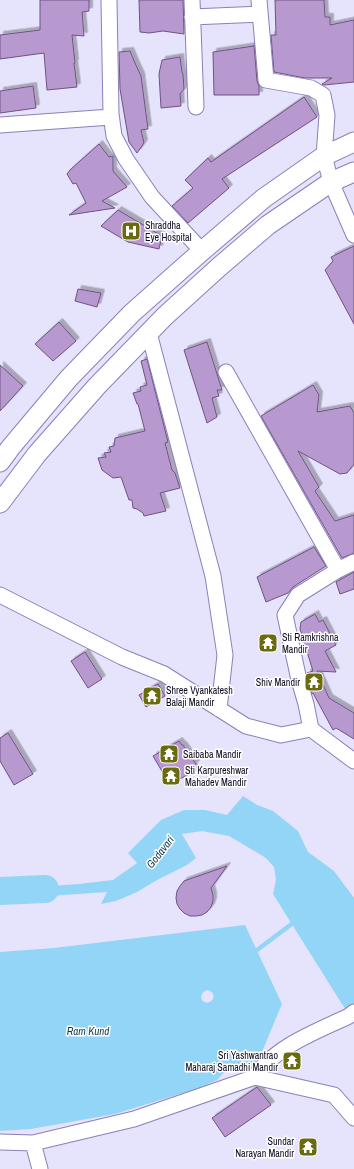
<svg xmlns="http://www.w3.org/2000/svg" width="354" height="1169" font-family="'Archivo Narrow',sans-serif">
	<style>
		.water { fill: #93d5f7; fill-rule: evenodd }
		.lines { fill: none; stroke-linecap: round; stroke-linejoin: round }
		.stream { stroke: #93d5f7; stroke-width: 4.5 }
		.river { stroke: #93d5f7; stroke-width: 28 }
		.building { fill: #b899cf; stroke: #6f5283; filter: url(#shadow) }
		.minor-casing { stroke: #8a81b9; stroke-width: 17 }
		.major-casing { stroke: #8a81b9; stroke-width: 21 }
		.minor { stroke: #fff; stroke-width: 15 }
		.major { stroke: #fff; stroke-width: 19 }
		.labels { text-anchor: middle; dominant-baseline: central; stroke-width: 3; stroke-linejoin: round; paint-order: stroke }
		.poi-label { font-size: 10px; fill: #0f0b1f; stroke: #fff; text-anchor: start }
		.water-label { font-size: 11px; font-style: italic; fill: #11384a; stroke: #fff }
	</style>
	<defs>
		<filter id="shadow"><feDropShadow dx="3.5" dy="-3.5" stdDeviation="0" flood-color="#0004"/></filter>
	</defs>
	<rect width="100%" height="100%" fill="#e6e3fc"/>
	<!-- water -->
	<path class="water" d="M 243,796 L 257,805 L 273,811 L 298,831 L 308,852 L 334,871 L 354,898 L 354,1021 L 340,1001 L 273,894 L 276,880 L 274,867 L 266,858 L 229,836 L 202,831 L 182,834 L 196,858 L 187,865 L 157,880 L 137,892 L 116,901 L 101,904 L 107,892 L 6,899 L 6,889 L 79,884 L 113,880 L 137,863 L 128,853 L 161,820 L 184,810 L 205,810 L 227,815 Z
		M 245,925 L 282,1004 L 256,1066 L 238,1072 L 226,1070 L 217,1080 L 199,1088 L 115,1114 L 31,1129 L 0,1131 L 0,952 L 54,948 ZM 207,990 C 220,993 211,1007 203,1001 C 199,997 202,992 207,990 Z"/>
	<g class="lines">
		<!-- stream -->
		<path class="stream" d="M 253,953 L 297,920"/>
		<!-- river -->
		<path class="river" d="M 0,891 L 45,889"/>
	</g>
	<!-- building -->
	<path class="building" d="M 40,0 L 89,0 L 89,11 L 82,12 L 84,36 L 72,35 L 75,63 L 74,63 L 77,87 L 47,90 L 44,53 L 0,59 L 0,35 L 40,30 Z
		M 139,0 L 183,0 L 184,34 L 163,31 L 149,33 L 140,32 Z
		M 275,0 L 324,0 L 325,17 L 330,17 L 330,25 L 354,20 L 354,82 L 324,85 L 322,84 L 332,78 L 305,78 L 274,72 L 271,35 L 276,35 Z
		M 254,45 L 257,81 L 259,86 L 259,95 L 214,95 L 213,52 L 254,46 Z
		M 130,51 L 135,63 L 141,76 L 148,129 L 141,130 L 144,143 L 137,153 L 129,142 L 120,89 L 119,52 Z
		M 180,57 L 182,72 L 183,74 L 184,89 L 180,94 L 181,106 L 161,108 L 159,74 L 162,60 Z
		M 33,86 L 36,108 L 0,113 L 0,91 Z
		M 304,97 L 317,117 L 222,179 L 229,188 L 188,223 L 172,206 L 193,188 L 185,180 L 208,158 L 211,162 Z
		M 99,144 L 109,157 L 113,156 L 113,171 L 127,187 L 102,201 L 115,208 L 69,215 L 86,203 L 76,183 L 73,184 L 67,174 L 70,170 Z
		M 118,210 L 162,236 L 159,249 L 128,242 L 101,226 Z
		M 354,246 L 354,324 L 325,270 L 333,261 L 331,257 Z
		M 78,289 L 101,293 L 97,307 L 75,301 Z
		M 59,322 L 76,341 L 53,361 L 35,344 Z
		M 207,342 L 222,390 L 217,390 L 219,396 L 212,398 L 217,417 L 207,423 L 184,350 Z
		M 147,359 L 168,442 L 165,443 L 172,470 L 175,473 L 180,488 L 160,493 L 166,511 L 144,516 L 143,513 L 137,509 L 133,508 L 132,500 L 129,500 L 121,477 L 113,478 L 102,470 L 98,458 L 106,457 L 104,453 L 111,452 L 109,447 L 114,446 L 115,438 L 145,431 L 138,404 L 137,404 L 133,393 L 141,391 L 140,387 L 147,385 L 141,361 Z
		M 0,365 L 23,386 L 0,411 Z
		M 313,385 L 319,395 L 317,412 L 350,406 L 354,413 L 354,464 L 347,473 L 340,474 L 298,451 L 319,487 L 315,491 L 335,521 L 354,515 L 354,553 L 342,558 L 261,416 Z
		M 314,547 L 326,566 L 293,587 L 288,593 L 266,602 L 257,577 Z
		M 354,572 L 354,589 L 340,594 L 336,582 Z
		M 315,614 L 319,622 L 323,620 L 336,645 L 325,651 L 336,672 L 317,671 L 329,698 L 354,713 L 354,739 L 336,728 L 333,730 L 313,693 L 312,694 L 307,673 L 313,671 L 300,629 L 301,622 Z
		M 85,652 L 102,679 L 88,688 L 71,661 Z
		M 158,684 L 165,696 L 146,707 L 139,695 Z
		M 8,733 L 33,774 L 14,785 L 0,761 L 0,738 Z
		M 179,741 L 182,745 L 183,745 L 196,764 L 193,766 L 196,771 L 167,785 L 162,774 L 163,773 L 153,756 Z
		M 227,866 L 211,888 L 213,895 L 213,901 L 211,907 L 207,912 L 202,915 L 196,916 L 190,916 L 184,913 L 180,909 L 177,904 L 176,898 L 177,891 L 180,886 L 184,881 Z
		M 257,1087 L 271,1105 L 225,1137 L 212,1118 Z"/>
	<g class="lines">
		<defs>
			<path id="minor" d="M 109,0 L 111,114 L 114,136 L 126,159 L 152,197 L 202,251
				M 192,0 L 196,107
				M 259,0 L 266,80 L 311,88 L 323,95 L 327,115 L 324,156 L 331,182 L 354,235
				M 192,17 L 260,14
				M 0,125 L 111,117
				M 149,333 L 213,576 L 225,655 L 219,709
				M 226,372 L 338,570
				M 0,595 L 122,657 L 164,674 L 246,726 L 281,735 L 311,729 L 354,761
				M 311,729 L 306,704 L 299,680 L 285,615 L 298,595 L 338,570 L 354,562
				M 255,1077 C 275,1046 318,1031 349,1016 L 354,1012
				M 0,1142 L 33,1143 L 134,1119 L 255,1077 L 334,1095 L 354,1118
				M 33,1143 L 40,1169"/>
			<path id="major" d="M 0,462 L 11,447 L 69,378 L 132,313 L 202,251 L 264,198 L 324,156 L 354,142
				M 0,503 L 37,454 L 97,386 L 165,316 L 219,267 L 268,225 L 331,182 L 354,172"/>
		</defs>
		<!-- minor casing -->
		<use href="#minor" class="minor-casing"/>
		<!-- major casing -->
		<use href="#major" class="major-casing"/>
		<!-- minor -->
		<use href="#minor" class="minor"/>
		<!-- major -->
		<use href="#major" class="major"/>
	</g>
	<!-- icons -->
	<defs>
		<symbol id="hospital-square" viewBox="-11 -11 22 22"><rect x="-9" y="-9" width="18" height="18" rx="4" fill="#696b0c" stroke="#fff"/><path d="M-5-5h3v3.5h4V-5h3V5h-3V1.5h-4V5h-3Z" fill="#fff"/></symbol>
		<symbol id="temple-square" viewBox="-11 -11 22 22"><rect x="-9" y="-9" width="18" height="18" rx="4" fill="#696b0c" stroke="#fff"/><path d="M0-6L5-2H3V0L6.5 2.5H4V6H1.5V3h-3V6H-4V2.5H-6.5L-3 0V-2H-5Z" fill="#fff"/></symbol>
	</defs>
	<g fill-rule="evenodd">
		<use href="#hospital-square" x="120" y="220" width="22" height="22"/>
		<use href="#temple-square" x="257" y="632" width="22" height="22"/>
		<use href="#temple-square" x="303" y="671" width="22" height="22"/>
		<use href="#temple-square" x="141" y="685" width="22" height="22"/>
		<use href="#temple-square" x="158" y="743" width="22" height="22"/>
		<use href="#temple-square" x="160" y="765" width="22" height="22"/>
		<use href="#temple-square" x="281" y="1050" width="22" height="22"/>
		<use href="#temple-square" x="297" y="1136" width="22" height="22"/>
	</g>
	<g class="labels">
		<!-- poi labels -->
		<g class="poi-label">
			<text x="145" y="225">Shraddha<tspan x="145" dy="12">Eye Hospital</tspan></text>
			<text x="282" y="637">Sti Ramkrishna<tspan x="282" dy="12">Mandir</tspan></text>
			<text x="300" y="682" text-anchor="end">Shiv Mandir</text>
			<text x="166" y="690">Shree Vyankatesh<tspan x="166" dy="12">Balaji Mandir</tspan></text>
			<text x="183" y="754">Saibaba Mandir</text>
			<text x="185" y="770">Sti Karpureshwar<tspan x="185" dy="12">Mahadev Mandir</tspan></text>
			<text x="278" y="1055" text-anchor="end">Sri Yashwantrao<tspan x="278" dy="12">Maharaj Samadhi Mandir</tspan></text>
			<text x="294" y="1141" text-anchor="end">Sundar<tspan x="294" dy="12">Narayan Mandir</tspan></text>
		</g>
		<!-- water labels -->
		<g class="water-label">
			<text transform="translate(160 852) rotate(-52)">Godavari</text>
			<text x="88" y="1031">Ram Kund</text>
		</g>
	</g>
</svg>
